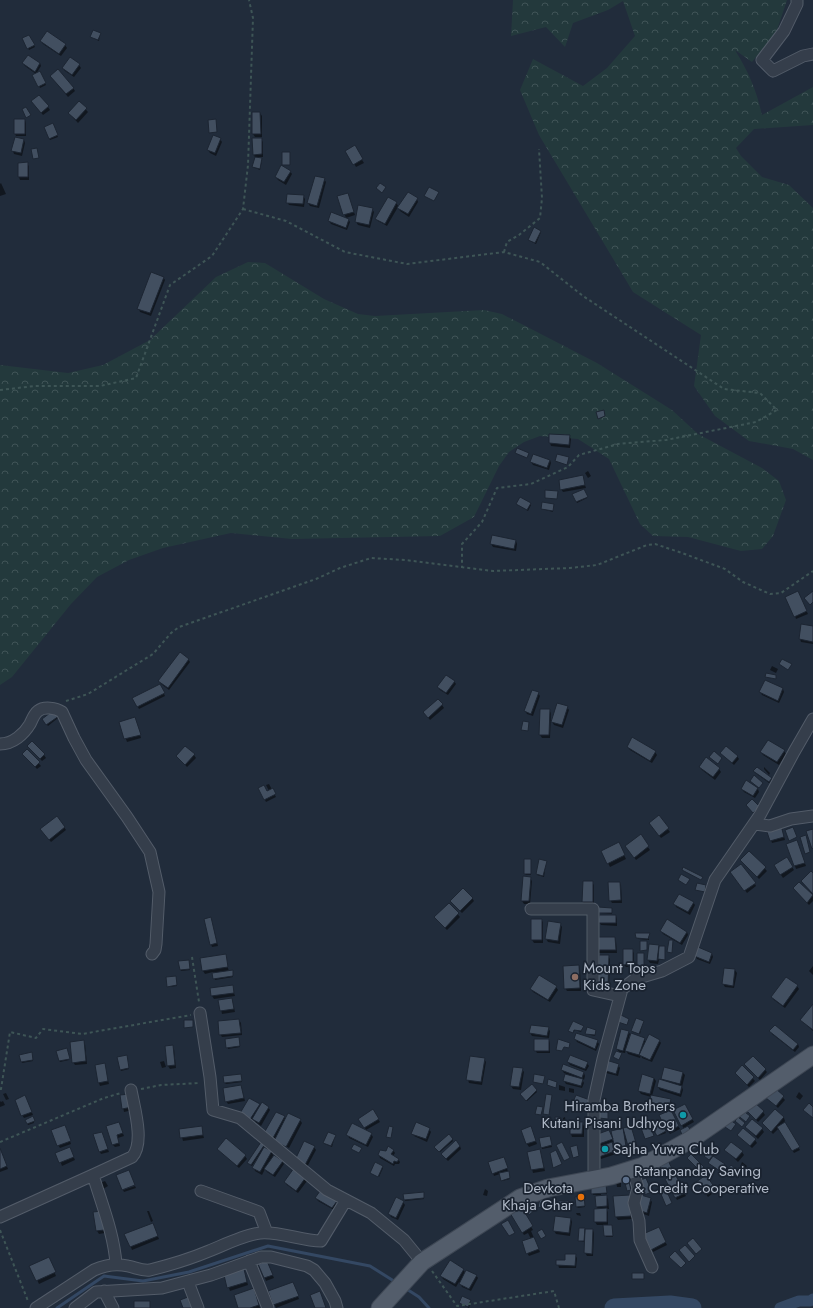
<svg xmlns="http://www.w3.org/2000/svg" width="813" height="1308" font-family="Jost,sans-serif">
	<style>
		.forest { fill: url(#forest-crowns) }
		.shadow { fill: #0007 }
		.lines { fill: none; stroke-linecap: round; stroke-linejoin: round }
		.stream { stroke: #344863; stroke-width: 3 }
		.canal { stroke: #344863; stroke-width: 11 }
		.river { stroke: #344863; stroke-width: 19 }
		.building { fill: #424f60; stroke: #1c2532 }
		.minor-casing { stroke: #535c69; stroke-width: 13 }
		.primary-casing { stroke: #3e4754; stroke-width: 19 }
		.path { stroke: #3e5556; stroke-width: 2; stroke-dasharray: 3 3; stroke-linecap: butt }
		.minor { stroke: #353e4b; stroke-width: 11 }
		.primary { stroke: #535d6b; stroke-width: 17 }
		.education-dot { fill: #8d6e63; stroke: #1a2330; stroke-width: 1.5 }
		.culture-dot { fill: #0f9aa8; stroke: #1a2330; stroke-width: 1.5 }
		.service-dot { fill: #5c6f8a; stroke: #1a2330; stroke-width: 1.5 }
		.food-dot { fill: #e8710a; stroke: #1a2330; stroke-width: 1.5 }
		.labels { text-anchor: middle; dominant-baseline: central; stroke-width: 3.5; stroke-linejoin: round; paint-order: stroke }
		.poi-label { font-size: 15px; fill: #b0b9c7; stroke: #1a2330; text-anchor: start }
	</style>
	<defs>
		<pattern id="forest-crowns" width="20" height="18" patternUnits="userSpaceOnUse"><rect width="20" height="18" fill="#23393c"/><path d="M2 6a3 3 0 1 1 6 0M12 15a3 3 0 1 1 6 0" fill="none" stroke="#405457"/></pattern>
	</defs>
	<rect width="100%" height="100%" fill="#212c3b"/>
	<!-- forest -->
	<path class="forest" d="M 513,0 L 787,0 L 776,33 L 752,62 L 735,50 C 749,73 756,89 762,115 L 813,87 L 813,125 L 754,129 L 736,148 L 741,156 L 762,177 L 789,185 L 813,208 L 813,460 L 793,449 L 749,441 L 715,416 L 694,386 L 701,335 L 633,292 L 539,135 L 520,90 L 533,59 L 583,86 L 607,68 L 635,36 L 623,1 L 608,10 L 573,23 L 565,47 L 546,27 L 511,36 Z
		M 248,262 L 265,263 L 324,299 L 358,314 L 375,316 L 484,310 L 502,314 L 597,363 L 672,410 L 698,434 L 762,468 L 779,481 L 786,500 L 773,536 L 762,549 L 741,551 L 688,537 L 653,536 L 640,524 L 609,459 L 578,439 L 540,436 L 524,442 L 509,452 L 499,466 L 474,517 L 440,536 L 292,539 L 231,533 L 163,548 L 129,560 L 97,577 L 71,604 L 12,677 L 0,685 L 0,365 L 68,373 L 103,365 L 150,340 L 216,277 Z"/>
	<!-- shadow -->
	<path class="shadow" d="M 100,34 L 99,41 L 91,37 Z
		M 29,36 L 35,47 L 29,50 L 23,39 Z
		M 41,41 L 65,45 L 67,48 L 61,56 L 43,44 Z
		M 23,63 L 40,63 L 41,66 L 36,74 L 25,66 Z
		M 79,65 L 81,68 L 74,77 L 65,71 L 63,68 Z
		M 40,72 L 46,85 L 40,88 L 34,75 Z
		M 53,79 L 73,88 L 75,91 L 68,97 Z
		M 79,102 L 88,112 L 78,123 L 69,113 Z
		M 34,104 L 48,107 L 50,110 L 43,115 Z
		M 260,113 L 262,116 L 262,137 L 255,137 L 253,134 Z
		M 25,120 L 26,123 L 26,136 L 16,136 L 15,134 Z
		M 52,125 L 58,137 L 50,140 L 45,128 Z
		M 220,139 L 222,142 L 216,156 L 210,153 L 208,150 Z
		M 261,139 L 263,142 L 263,157 L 256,157 L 262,160 L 260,170 L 253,167 L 255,158 L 254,154 Z
		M 24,140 L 25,143 L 22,156 L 14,154 L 13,151 Z
		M 354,147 L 364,163 L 356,167 L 347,151 Z
		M 19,164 L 27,164 L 29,166 L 29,180 L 20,180 L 19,177 Z
		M 290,171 L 292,174 L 286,185 L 278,180 L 276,177 Z
		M 324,179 L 326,182 L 319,208 L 310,206 L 308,203 Z
		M 1,183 L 6,194 L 0,196 L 0,184 Z
		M 303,196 L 305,199 L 304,207 L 289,205 L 287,202 Z
		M 338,197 L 349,197 L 355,215 L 346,218 Z
		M 417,199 L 418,202 L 409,217 L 400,211 L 398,207 L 387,226 L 378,221 L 376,219 L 396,203 L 399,207 Z
		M 372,209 L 374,212 L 370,228 L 358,225 L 356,222 Z
		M 348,219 L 350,222 L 347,230 L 331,224 L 329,221 Z
		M 541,231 L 541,232 L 536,244 L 530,241 Z
		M 163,277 L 165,280 L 151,316 L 140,312 L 139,309 Z
		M 550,435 L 569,436 L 571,439 L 570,448 L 551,446 L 550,443 Z
		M 550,460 L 551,463 L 549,470 L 533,465 L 531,462 Z
		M 588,471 L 591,476 L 588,478 L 585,473 Z
		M 582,476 L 586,488 L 563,492 L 561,489 Z
		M 583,490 L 587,498 L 577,503 L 573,494 Z
		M 517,504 L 530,504 L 531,505 L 528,511 Z
		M 553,505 L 553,512 L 542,509 Z
		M 516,541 L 517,544 L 516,551 L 493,547 L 491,544 Z
		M 799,595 L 808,614 L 796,619 L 795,616 Z
		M 802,625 L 813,627 L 813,644 L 801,642 L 800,639 Z
		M 188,659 L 190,662 L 169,690 L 161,684 L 160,681 Z
		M 772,666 L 778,669 L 776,673 L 770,670 Z
		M 454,681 L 456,684 L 448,695 L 440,690 L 438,687 Z
		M 765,681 L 783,689 L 784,692 L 779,703 L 762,695 L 760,692 Z
		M 160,685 L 165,696 L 139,709 L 133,698 Z
		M 538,693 L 540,696 L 533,716 L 527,714 L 525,711 Z
		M 442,705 L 444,708 L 430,720 L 424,712 Z
		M 567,707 L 569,710 L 563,728 L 554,725 L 552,722 Z
		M 549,710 L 551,713 L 550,738 L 542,738 L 540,735 Z
		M 54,712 L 58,718 L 48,726 L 43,720 Z
		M 135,718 L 141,738 L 127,742 L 120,722 Z
		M 28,746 L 44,755 L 46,758 L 42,761 Z
		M 628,747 L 655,752 L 657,755 L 652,763 L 630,750 Z
		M 27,750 L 41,766 L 37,769 L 23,754 Z
		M 784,751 L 786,754 L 779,765 L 763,755 L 761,752 Z
		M 721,753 L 737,756 L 739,759 L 734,765 Z
		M 194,755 L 196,758 L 187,767 L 177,756 Z
		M 706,759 L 719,769 L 721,772 L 715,780 L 702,770 L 700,767 Z
		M 764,767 L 770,773 L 769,775 L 764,769 Z
		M 754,772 L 771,779 L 772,780 L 769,783 Z
		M 747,782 L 758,789 L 759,792 L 755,798 L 744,792 L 742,789 Z
		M 269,784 L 276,797 L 266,802 L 265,800 L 267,792 L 269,791 L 266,785 Z
		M 57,817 L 66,830 L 51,842 L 43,832 Z
		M 659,817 L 670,832 L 661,838 L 652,826 Z
		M 782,829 L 785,840 L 772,843 L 771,840 Z
		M 640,836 L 650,850 L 636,860 L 628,849 Z
		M 618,843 L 626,859 L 610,867 L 602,851 Z
		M 787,844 L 798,844 L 806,866 L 796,869 Z
		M 749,852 L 767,871 L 759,879 L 741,860 Z
		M 786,858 L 794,870 L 783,878 L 775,866 Z
		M 531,860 L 531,875 L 526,875 L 525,874 Z
		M 546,862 L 544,877 L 537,875 L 537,874 Z
		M 733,875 L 755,884 L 756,886 L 747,893 Z
		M 813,875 L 813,894 L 811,893 L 813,897 L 813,901 L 809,905 L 794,889 L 810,893 L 811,892 L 802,882 Z
		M 530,878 L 532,881 L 530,904 L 524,904 L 522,901 Z
		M 584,882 L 592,882 L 594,885 L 594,905 L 585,905 L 583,902 Z
		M 620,883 L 621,885 L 622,903 L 612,903 L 610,900 Z
		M 472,898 L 474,901 L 462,913 L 453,904 Z
		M 693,902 L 695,905 L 690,915 L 676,907 L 675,904 Z
		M 449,904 L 460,917 L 447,930 L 437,920 Z
		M 612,909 L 612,914 L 600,913 L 599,912 Z
		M 616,916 L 617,919 L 617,926 L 601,925 L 599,922 Z
		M 211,918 L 218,946 L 212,947 L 211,944 Z
		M 541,920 L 543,922 L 543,943 L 534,943 L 532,940 Z
		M 560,924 L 562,927 L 560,944 L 548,942 L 546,939 Z
		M 661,931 L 687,932 L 688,935 L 682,945 L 663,934 Z
		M 649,934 L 649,940 L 638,939 L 637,937 Z
		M 615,938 L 616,941 L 617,953 L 598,953 L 597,950 Z
		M 650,945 L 665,947 L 665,960 L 659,960 L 658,964 L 650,963 L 648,960 Z
		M 698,948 L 712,954 L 713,957 L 710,964 L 697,959 L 695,956 Z
		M 632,950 L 634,953 L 634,967 L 626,967 L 624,965 Z
		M 225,955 L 229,972 L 233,972 L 233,977 L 215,980 L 213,972 L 205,974 L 203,971 Z
		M 608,956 L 610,959 L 609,990 L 601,990 Z
		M 179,962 L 189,962 L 190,970 L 181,971 Z
		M 579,966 L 580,969 L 581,991 L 567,991 L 565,988 Z
		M 813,966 L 813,975 L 809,971 Z
		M 735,970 L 737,973 L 734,988 L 725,987 L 723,984 Z
		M 176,977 L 177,986 L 168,987 L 168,986 Z
		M 232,986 L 235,996 L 214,999 L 212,996 Z
		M 797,986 L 799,989 L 785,1008 L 774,1000 L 772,997 Z
		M 556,987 L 558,990 L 550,1002 L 533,992 L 531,989 Z
		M 232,999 L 235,1012 L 222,1014 L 219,1000 Z
		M 813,1006 L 813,1031 L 801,1020 Z
		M 239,1020 L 241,1023 L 242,1035 L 222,1037 L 220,1034 Z
		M 643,1022 L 640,1034 L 633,1032 L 632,1031 Z
		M 531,1026 L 548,1028 L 550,1031 L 549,1038 L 532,1036 L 530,1033 Z
		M 583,1027 L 581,1032 L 575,1030 L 573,1033 L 570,1031 Z
		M 596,1031 L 595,1036 L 586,1034 Z
		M 628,1031 L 630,1034 L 628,1040 L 630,1040 L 644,1039 L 646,1043 L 659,1040 L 661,1043 L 652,1062 L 642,1058 L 641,1055 L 640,1058 L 628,1054 L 626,1050 L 625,1053 L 619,1052 L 617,1049 Z
		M 771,1031 L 798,1044 L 799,1047 L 795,1052 L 772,1034 Z
		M 239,1039 L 240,1047 L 228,1049 L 226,1040 Z
		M 575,1039 L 597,1041 L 599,1044 L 596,1051 L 577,1042 Z
		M 549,1040 L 550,1043 L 550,1053 L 537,1053 L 535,1050 Z
		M 84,1041 L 85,1044 L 87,1064 L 75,1065 L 73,1062 Z
		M 172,1046 L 174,1049 L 176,1068 L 170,1069 L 168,1066 L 166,1047 Z
		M 67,1051 L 69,1060 L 60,1062 L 57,1052 Z
		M 32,1054 L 33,1061 L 22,1063 L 21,1055 Z
		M 753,1057 L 767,1072 L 760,1080 L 747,1067 Z
		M 118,1058 L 127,1058 L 129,1069 L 121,1071 Z
		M 484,1059 L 486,1062 L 482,1085 L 469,1083 L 468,1080 Z
		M 164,1061 L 166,1067 L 162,1068 L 160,1062 Z
		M 568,1062 L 587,1063 L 589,1066 L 586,1071 L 570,1065 Z
		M 104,1064 L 109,1084 L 100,1086 L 99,1083 Z
		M 618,1065 L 620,1068 L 618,1076 L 606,1073 L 604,1070 Z
		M 563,1066 L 584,1073 L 585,1076 L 584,1080 L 582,1079 L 584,1083 L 582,1088 L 566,1084 L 564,1081 L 566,1074 L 564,1073 L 562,1070 Z
		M 742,1067 L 755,1081 L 749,1087 L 738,1076 Z
		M 522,1069 L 524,1072 L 521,1090 L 513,1089 L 511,1086 Z
		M 683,1073 L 685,1075 L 682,1087 L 683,1090 L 681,1097 L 660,1090 L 658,1087 L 664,1082 L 662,1078 Z
		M 241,1075 L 242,1082 L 226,1084 L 225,1083 L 224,1077 Z
		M 654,1078 L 656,1081 L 652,1096 L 670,1100 L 672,1103 L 670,1109 L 652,1105 L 650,1102 L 651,1097 L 641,1094 L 639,1091 Z
		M 532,1085 L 537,1092 L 527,1101 L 522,1096 Z
		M 559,1085 L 565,1087 L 565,1091 L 559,1090 Z
		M 241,1086 L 245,1101 L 228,1104 L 226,1101 Z
		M 569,1088 L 574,1089 L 574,1093 L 569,1092 Z
		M 775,1089 L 785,1100 L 778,1108 L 768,1098 Z
		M 799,1092 L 803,1096 L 800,1100 L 796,1097 Z
		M 6,1093 L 9,1099 L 6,1100 L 3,1094 Z
		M 121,1096 L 133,1110 L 124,1112 Z
		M 27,1100 L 33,1115 L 24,1118 L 22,1115 Z
		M 249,1100 L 261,1106 L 268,1107 L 270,1110 L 261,1126 L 253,1120 L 251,1124 L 242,1118 Z
		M 0,1101 L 1,1102 L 3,1101 L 5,1105 L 0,1107 Z
		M 574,1103 L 591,1104 L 588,1111 L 575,1106 Z
		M 684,1105 L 694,1122 L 687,1126 L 691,1135 L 684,1129 L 674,1111 Z
		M 618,1107 L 618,1112 L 612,1112 L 611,1111 Z
		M 747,1110 L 763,1112 L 765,1115 L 758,1122 Z
		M 775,1110 L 784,1118 L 785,1121 L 784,1123 L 800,1150 L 794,1153 L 779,1128 L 773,1134 L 763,1123 Z
		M 373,1111 L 380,1122 L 366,1130 L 360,1119 Z
		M 672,1114 L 680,1129 L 670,1134 L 668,1131 Z
		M 284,1117 L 286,1120 L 300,1120 L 302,1123 L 289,1148 L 267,1136 Z
		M 565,1117 L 566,1124 L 563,1124 L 563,1118 Z
		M 32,1118 L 34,1123 L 28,1125 L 26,1120 Z
		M 582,1123 L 584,1126 L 584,1137 L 572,1137 L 571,1134 Z
		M 661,1124 L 666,1133 L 658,1136 L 654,1127 Z
		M 120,1126 L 124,1136 L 118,1138 L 120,1146 L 115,1147 L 113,1145 Z
		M 201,1127 L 204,1138 L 183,1141 L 180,1130 Z
		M 630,1127 L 637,1146 L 630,1148 L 627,1140 L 625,1140 L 627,1149 L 618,1151 L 614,1142 L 611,1143 L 616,1154 L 601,1159 L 600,1156 L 601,1147 L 596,1136 L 610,1134 L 613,1141 L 614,1141 L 612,1131 Z
		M 746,1127 L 762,1129 L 764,1132 L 758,1139 Z
		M 66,1129 L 71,1144 L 60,1148 L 58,1145 Z
		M 429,1129 L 431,1132 L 427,1142 L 414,1136 L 413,1133 Z
		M 532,1130 L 537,1144 L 529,1147 L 527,1144 Z
		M 102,1133 L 109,1152 L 101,1154 L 100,1152 Z
		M 371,1134 L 373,1137 L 368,1147 L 349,1138 L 348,1135 Z
		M 449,1135 L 453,1141 L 440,1152 L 436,1147 Z
		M 738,1135 L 755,1140 L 757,1143 L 752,1148 Z
		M 335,1136 L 332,1147 L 325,1144 Z
		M 550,1138 L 552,1147 L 542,1149 L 542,1147 Z
		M 264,1145 L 264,1148 L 272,1152 L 273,1155 L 282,1161 L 284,1164 L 275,1177 L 267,1172 L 265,1169 L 262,1175 L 255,1171 L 254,1168 L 260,1156 L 259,1155 L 252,1166 L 249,1164 Z
		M 460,1146 L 461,1149 L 448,1161 L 444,1157 Z
		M 314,1147 L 316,1150 L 307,1167 L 296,1160 Z
		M 0,1149 L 8,1169 L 0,1172 Z
		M 218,1149 L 245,1156 L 247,1159 L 239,1168 Z
		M 393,1150 L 395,1153 L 393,1156 L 398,1159 L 400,1162 L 399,1164 L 395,1164 L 394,1166 L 380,1158 L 379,1155 Z
		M 540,1150 L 545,1171 L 533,1173 L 528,1153 Z
		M 726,1150 L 742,1152 L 744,1155 L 738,1162 Z
		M 71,1151 L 75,1160 L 62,1166 L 57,1153 Z
		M 714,1154 L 713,1157 L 725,1166 L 721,1172 L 710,1164 L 711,1161 L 706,1157 Z
		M 505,1161 L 510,1179 L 502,1181 L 500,1174 L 494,1176 L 493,1173 Z
		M 742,1162 L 747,1166 L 744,1170 L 740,1167 Z
		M 375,1163 L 383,1168 L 379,1177 L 372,1174 Z
		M 670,1168 L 686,1196 L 677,1200 L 666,1179 L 668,1179 L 665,1175 Z
		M 294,1169 L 307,1181 L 298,1193 L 287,1185 L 285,1182 Z
		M 616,1180 L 621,1181 L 621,1187 L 617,1187 Z
		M 105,1181 L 108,1186 L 103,1189 L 100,1183 Z
		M 719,1184 L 724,1187 L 723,1190 L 718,1187 Z
		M 699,1185 L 714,1188 L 716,1191 L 708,1197 Z
		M 135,1186 L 136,1188 L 124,1192 L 123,1190 Z
		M 606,1186 L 607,1194 L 601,1194 L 601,1196 L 606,1196 L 608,1199 L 609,1209 L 606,1209 L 608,1212 L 608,1226 L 612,1227 L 613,1237 L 606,1237 L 604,1225 L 597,1225 L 595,1222 L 595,1210 L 598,1210 L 597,1207 L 596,1195 L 593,1195 L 592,1188 Z
		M 734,1188 L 738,1191 L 737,1193 L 733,1191 Z
		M 485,1189 L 488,1191 L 487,1196 L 483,1195 Z
		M 424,1194 L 424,1199 L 405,1201 L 405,1200 L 404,1195 Z
		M 584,1196 L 585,1207 L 578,1208 L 577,1207 Z
		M 316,1198 L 336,1202 L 338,1205 L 334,1210 L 318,1201 Z
		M 631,1199 L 632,1219 L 618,1220 L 616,1217 Z
		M 650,1199 L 652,1202 L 649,1216 L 641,1213 L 639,1210 Z
		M 403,1202 L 405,1205 L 398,1220 L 391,1217 L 389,1214 Z
		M 520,1208 L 533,1230 L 531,1231 L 540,1252 L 529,1256 L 527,1253 L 531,1239 L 528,1233 L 524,1235 L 511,1213 Z
		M 147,1211 L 149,1211 L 153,1221 L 151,1222 Z
		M 101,1212 L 105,1233 L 99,1234 L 97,1231 Z
		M 576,1213 L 580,1213 L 581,1216 L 577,1215 Z
		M 571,1219 L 572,1222 L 570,1236 L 556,1234 L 554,1231 Z
		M 154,1227 L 159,1239 L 132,1250 L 126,1234 Z
		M 584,1229 L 586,1233 L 593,1230 L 594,1233 L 593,1256 L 587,1256 L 585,1253 L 586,1242 L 579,1241 Z
		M 660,1231 L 667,1245 L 653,1252 L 645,1235 Z
		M 575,1255 L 577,1258 L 576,1268 L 559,1268 L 557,1261 L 565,1261 Z
		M 50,1262 L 56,1276 L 39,1284 L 31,1267 Z
		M 267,1262 L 274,1278 L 266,1281 L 260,1264 Z
		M 463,1270 L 466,1273 L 476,1275 L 478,1278 L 471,1291 L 462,1287 L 459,1282 L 456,1287 L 443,1279 L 441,1276 Z
		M 245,1274 L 248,1285 L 230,1291 L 225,1276 Z
		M 294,1286 L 299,1299 L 276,1308 L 269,1292 Z
		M 255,1292 L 260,1308 L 239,1308 Z
		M 471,1300 L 469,1308 L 460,1303 Z"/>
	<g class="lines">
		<!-- stream -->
		<path class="stream" d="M 405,1288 L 419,1297 L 429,1308
			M 57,1308 L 104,1276 L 143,1281 L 189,1272 L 268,1246 L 370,1266 L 397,1283"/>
		<!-- canal -->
		<path class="canal" d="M 780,1308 L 799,1301 L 810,1301 L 813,1299"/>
		<!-- river -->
		<path class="river" d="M 614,1308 L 670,1305 L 692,1308"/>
	</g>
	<!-- building -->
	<path class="building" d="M 93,30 L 101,33 L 98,40 L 90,37 Z
		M 47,31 L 66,44 L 59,54 L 40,41 Z
		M 29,35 L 35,45 L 27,49 L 22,38 Z
		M 28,55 L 40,63 L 35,72 L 22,63 Z
		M 70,57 L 80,64 L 72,75 L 62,68 Z
		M 58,69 L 74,88 L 66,94 L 50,76 Z
		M 40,71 L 46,83 L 38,87 L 32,75 Z
		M 39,95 L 49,106 L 41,113 L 31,101 Z
		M 79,101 L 87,108 L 76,120 L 68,113 Z
		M 26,107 L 31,115 L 26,118 L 22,109 Z
		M 252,112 L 260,112 L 261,134 L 252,134 Z
		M 14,119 L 25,119 L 25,134 L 14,134 Z
		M 216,119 L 217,132 L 209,133 L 208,120 Z
		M 53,123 L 58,135 L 49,139 L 44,127 Z
		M 213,135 L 221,138 L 215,153 L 207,150 Z
		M 15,137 L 24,139 L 21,153 L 11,151 Z
		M 252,138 L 262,138 L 262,154 L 253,155 Z
		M 355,145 L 363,159 L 353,165 L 345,151 Z
		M 37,148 L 39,158 L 33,159 L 31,149 Z
		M 282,152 L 290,152 L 290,165 L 282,165 Z
		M 255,157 L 262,158 L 260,169 L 252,167 Z
		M 28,162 L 28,177 L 18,177 L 18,163 Z
		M 281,165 L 291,171 L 284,182 L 275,177 Z
		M 315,176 L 325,178 L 317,206 L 307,203 Z
		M 380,183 L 386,187 L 382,193 L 376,188 Z
		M 429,187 L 439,192 L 434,201 L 424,196 Z
		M 408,192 L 418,198 L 408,214 L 397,208 Z
		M 348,193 L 354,212 L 343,215 L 337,196 Z
		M 287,194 L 304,195 L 303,204 L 286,203 Z
		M 388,197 L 397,202 L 385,224 L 375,219 Z
		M 358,205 L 373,208 L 369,225 L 355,222 Z
		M 331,212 L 349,219 L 346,228 L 328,221 Z
		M 534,227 L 541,231 L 535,243 L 528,240 Z
		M 151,272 L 164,277 L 150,313 L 137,309 Z
		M 604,410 L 605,416 L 598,419 L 596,412 Z
		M 549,434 L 570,435 L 569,445 L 549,443 Z
		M 517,448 L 529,453 L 527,458 L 515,453 Z
		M 533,454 L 550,460 L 547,468 L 530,462 Z
		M 557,454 L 569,457 L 567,465 L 555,461 Z
		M 583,475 L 585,485 L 560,490 L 559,480 Z
		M 584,489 L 588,497 L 576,502 L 572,494 Z
		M 545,490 L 558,491 L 557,499 L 545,498 Z
		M 520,497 L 531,503 L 527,510 L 516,504 Z
		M 542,502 L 554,504 L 553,511 L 541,509 Z
		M 492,535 L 516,540 L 514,549 L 490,544 Z
		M 798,591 L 807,611 L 794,617 L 785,597 Z
		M 813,591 L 813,602 L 810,605 L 804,598 Z
		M 801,624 L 813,626 L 813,642 L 799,639 Z
		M 180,652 L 189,659 L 168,688 L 158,681 Z
		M 782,659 L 792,664 L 788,670 L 779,664 Z
		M 766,673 L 776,675 L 776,679 L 765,677 Z
		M 446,675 L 455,681 L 446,693 L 437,687 Z
		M 765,680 L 783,688 L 778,701 L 759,692 Z
		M 160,684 L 165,693 L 137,707 L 132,698 Z
		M 532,690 L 539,692 L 531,714 L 524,711 Z
		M 438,699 L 443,704 L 428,718 L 423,712 Z
		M 557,703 L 568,706 L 562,725 L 551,722 Z
		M 540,709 L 550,709 L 549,735 L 539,735 Z
		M 54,710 L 59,716 L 46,725 L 42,719 Z
		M 135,717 L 141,735 L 124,739 L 119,722 Z
		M 523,721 L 529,722 L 528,731 L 521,730 Z
		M 632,737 L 656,751 L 650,761 L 627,747 Z
		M 768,740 L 785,750 L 777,762 L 760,752 Z
		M 32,741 L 45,754 L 40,759 L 27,746 Z
		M 185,746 L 195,754 L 185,765 L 176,756 Z
		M 726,746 L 738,756 L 732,763 L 720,753 Z
		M 27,749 L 40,762 L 35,767 L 22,754 Z
		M 714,751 L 722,758 L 718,764 L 709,757 Z
		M 706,757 L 720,768 L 713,777 L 699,767 Z
		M 757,767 L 772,778 L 769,782 L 753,771 Z
		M 754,775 L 763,783 L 759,788 L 750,781 Z
		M 746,780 L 758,788 L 753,796 L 741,789 Z
		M 264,785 L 267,791 L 273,788 L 276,794 L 264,800 L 258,788 Z
		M 752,799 L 760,807 L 753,813 L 746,805 Z
		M 659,815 L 669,828 L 659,836 L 649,823 Z
		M 57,816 L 65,827 L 49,840 L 40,829 Z
		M 781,825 L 784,837 L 770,841 L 766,829 Z
		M 793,827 L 797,837 L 789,841 L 785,830 Z
		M 813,829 L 813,848 L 812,849 L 806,831 Z
		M 641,834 L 649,846 L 634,858 L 625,846 Z
		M 806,835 L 810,852 L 805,854 L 800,837 Z
		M 797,840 L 805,863 L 794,866 L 786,844 Z
		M 619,842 L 625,855 L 607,864 L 601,851 Z
		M 749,851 L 766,867 L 757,877 L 740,860 Z
		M 787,857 L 793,867 L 780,875 L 774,865 Z
		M 524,859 L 531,859 L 531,874 L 524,874 Z
		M 539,859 L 547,861 L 543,876 L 536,874 Z
		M 741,864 L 756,883 L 744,891 L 730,872 Z
		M 683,867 L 703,877 L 701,880 L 682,870 Z
		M 811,871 L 813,873 L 813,894 L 801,881 Z
		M 681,874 L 690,879 L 686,885 L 678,880 Z
		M 523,876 L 531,877 L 529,901 L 521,901 Z
		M 583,881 L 593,881 L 593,902 L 582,902 Z
		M 608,882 L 620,882 L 621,900 L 609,901 Z
		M 799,882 L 813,895 L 807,903 L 793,888 Z
		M 697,883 L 706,885 L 705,892 L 695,890 Z
		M 463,888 L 473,898 L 460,911 L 450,901 Z
		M 679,894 L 694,902 L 688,912 L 673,904 Z
		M 449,903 L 459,913 L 445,928 L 434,917 Z
		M 598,907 L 612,908 L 612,913 L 598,913 Z
		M 599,915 L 616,915 L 616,923 L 598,923 Z
		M 211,917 L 217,943 L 210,945 L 204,919 Z
		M 531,919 L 542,919 L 542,940 L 531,940 Z
		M 667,919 L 687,932 L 680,943 L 660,931 Z
		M 548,921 L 561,923 L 558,941 L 545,939 Z
		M 635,933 L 650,933 L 648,939 L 636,938 Z
		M 595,937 L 615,937 L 616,950 L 596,950 Z
		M 669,940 L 673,940 L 672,953 L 667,952 Z
		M 640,941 L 647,941 L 647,950 L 640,951 Z
		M 649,944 L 659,945 L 657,961 L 647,960 Z
		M 659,946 L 665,946 L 665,960 L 658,959 Z
		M 698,947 L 712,953 L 709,962 L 694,956 Z
		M 623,949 L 633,949 L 633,964 L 623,965 Z
		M 637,953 L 644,953 L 644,966 L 637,966 Z
		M 226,954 L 228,967 L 202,971 L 200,958 Z
		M 599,955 L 609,955 L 608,987 L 598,987 Z
		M 189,960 L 190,969 L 180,970 L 178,961 Z
		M 579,965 L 580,988 L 564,989 L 563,966 Z
		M 724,968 L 735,969 L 733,986 L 722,984 Z
		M 233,970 L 233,976 L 213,979 L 212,973 Z
		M 539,975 L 557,986 L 548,1000 L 530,989 Z
		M 176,976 L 177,985 L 167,987 L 166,977 Z
		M 786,977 L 798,985 L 783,1006 L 771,997 Z
		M 233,985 L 234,993 L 211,996 L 210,988 Z
		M 232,998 L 234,1009 L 220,1011 L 218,1000 Z
		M 813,1004 L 813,1030 L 800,1020 Z
		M 621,1015 L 629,1019 L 627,1025 L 618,1022 Z
		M 636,1018 L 644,1021 L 639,1034 L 631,1031 Z
		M 239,1019 L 241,1033 L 219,1035 L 218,1021 Z
		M 184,1020 L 193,1020 L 193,1027 L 184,1028 Z
		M 573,1021 L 584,1026 L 581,1031 L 574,1030 L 573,1033 L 568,1031 Z
		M 531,1025 L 549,1027 L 547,1036 L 529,1033 Z
		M 775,1025 L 798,1044 L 793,1050 L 769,1031 Z
		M 587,1027 L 596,1030 L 595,1035 L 585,1034 Z
		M 621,1029 L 629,1031 L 623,1051 L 616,1049 Z
		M 576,1033 L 598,1040 L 595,1049 L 574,1039 Z
		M 631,1033 L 645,1038 L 639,1055 L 625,1051 Z
		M 649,1034 L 660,1040 L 650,1060 L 639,1055 Z
		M 239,1037 L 240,1046 L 226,1048 L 225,1039 Z
		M 534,1039 L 549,1039 L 549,1051 L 534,1051 Z
		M 558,1039 L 570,1043 L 569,1048 L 564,1047 L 562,1051 L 556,1050 Z
		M 84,1040 L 86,1061 L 72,1063 L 70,1042 Z
		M 173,1045 L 175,1065 L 167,1066 L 165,1046 Z
		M 67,1048 L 70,1059 L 59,1061 L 56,1051 Z
		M 616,1051 L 622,1053 L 619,1060 L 613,1057 Z
		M 32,1052 L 33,1060 L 21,1062 L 19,1055 Z
		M 127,1055 L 129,1068 L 120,1070 L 117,1057 Z
		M 570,1055 L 588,1062 L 585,1069 L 567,1062 Z
		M 470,1056 L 485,1058 L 481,1082 L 466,1080 Z
		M 753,1056 L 766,1069 L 758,1078 L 744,1064 Z
		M 606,1060 L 619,1064 L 616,1074 L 603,1070 Z
		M 105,1063 L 108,1081 L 98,1083 L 95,1065 Z
		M 563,1064 L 584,1072 L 582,1078 L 561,1070 Z
		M 742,1065 L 754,1077 L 747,1085 L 735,1073 Z
		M 513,1067 L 523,1068 L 519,1087 L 510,1086 Z
		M 664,1067 L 683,1072 L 680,1084 L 661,1079 Z
		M 241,1074 L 242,1081 L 224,1083 L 223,1076 Z
		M 534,1074 L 545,1076 L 543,1084 L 533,1082 Z
		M 565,1074 L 583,1079 L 581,1086 L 563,1081 Z
		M 642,1074 L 654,1078 L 650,1094 L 638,1091 Z
		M 548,1079 L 557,1082 L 556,1088 L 547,1085 Z
		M 659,1079 L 682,1086 L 680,1094 L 657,1087 Z
		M 532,1084 L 537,1090 L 526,1101 L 520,1094 Z
		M 241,1085 L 244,1098 L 225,1102 L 223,1088 Z
		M 775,1088 L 784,1096 L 776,1106 L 766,1098 Z
		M 130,1094 L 132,1107 L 122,1109 L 120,1095 Z
		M 546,1094 L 552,1095 L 549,1115 L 543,1114 Z
		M 25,1095 L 32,1112 L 21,1116 L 15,1100 Z
		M 576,1095 L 590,1100 L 587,1109 L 572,1104 Z
		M 651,1095 L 671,1099 L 669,1107 L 649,1102 Z
		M 249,1098 L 260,1104 L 249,1121 L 239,1115 Z
		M 262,1102 L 269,1107 L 259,1123 L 252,1119 Z
		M 754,1102 L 764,1111 L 756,1120 L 746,1110 Z
		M 809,1103 L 813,1107 L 813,1118 L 803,1110 Z
		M 685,1104 L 693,1119 L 681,1126 L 673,1110 Z
		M 599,1105 L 608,1105 L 608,1119 L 599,1118 Z
		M 537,1106 L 543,1107 L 541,1115 L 535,1114 Z
		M 610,1106 L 618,1106 L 618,1111 L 610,1111 Z
		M 373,1109 L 379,1119 L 364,1128 L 358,1119 Z
		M 741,1109 L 750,1116 L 746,1122 L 736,1114 Z
		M 775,1109 L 784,1117 L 771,1132 L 762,1123 Z
		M 671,1110 L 679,1126 L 667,1132 L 659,1115 Z
		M 276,1112 L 285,1116 L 273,1138 L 264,1133 Z
		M 288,1113 L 301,1119 L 286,1147 L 274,1141 Z
		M 33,1116 L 35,1121 L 27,1124 L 25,1120 Z
		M 555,1117 L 560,1117 L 561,1128 L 556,1129 Z
		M 738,1117 L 745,1123 L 742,1127 L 735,1121 Z
		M 546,1118 L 551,1118 L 551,1128 L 545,1128 Z
		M 727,1118 L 736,1124 L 731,1131 L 722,1125 Z
		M 752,1119 L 763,1128 L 756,1136 L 745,1127 Z
		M 119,1122 L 123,1133 L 117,1135 L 119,1143 L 112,1145 L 106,1126 Z
		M 416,1122 L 430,1128 L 426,1139 L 411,1134 Z
		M 570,1122 L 583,1122 L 582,1134 L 570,1134 Z
		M 661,1122 L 666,1131 L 657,1136 L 652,1127 Z
		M 785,1122 L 800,1147 L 792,1151 L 777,1127 Z
		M 352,1123 L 372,1133 L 366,1145 L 346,1135 Z
		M 65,1125 L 71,1141 L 57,1146 L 51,1130 Z
		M 650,1125 L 654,1136 L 645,1139 L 641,1128 Z
		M 202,1126 L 203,1135 L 180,1138 L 179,1129 Z
		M 389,1126 L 393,1127 L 391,1138 L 386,1137 Z
		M 531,1126 L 536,1141 L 526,1144 L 521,1130 Z
		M 631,1126 L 636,1143 L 628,1146 L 623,1128 Z
		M 688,1126 L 692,1133 L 683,1137 L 680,1130 Z
		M 623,1128 L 626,1146 L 615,1149 L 611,1131 Z
		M 743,1128 L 756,1139 L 750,1146 L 737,1135 Z
		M 609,1130 L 613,1139 L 599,1144 L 595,1135 Z
		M 102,1132 L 108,1149 L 99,1152 L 93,1134 Z
		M 328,1132 L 336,1135 L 331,1146 L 323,1143 Z
		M 449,1134 L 453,1139 L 439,1152 L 434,1147 Z
		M 550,1136 L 552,1145 L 541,1148 L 539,1138 Z
		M 226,1138 L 246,1155 L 237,1166 L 217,1149 Z
		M 456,1140 L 460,1146 L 446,1159 L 441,1154 Z
		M 304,1141 L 315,1146 L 305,1165 L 295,1160 Z
		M 261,1142 L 265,1144 L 251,1165 L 247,1163 Z
		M 562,1142 L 570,1158 L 564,1161 L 556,1145 Z
		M 612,1142 L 615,1151 L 599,1157 L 596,1148 Z
		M 731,1142 L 743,1151 L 736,1159 L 724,1150 Z
		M 354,1144 L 362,1148 L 359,1153 L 351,1149 Z
		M 577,1145 L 579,1156 L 573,1158 L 570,1147 Z
		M 388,1146 L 394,1150 L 391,1154 L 399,1159 L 397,1162 L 394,1161 L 393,1164 L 378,1155 L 380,1150 L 386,1151 Z
		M 70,1147 L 74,1157 L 59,1163 L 55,1153 Z
		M 264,1147 L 272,1151 L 260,1172 L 252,1168 Z
		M 0,1148 L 7,1166 L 0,1169 Z
		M 540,1149 L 544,1168 L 531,1170 L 527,1152 Z
		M 709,1149 L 715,1153 L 709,1160 L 704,1156 Z
		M 556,1150 L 562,1164 L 553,1168 L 550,1153 Z
		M 691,1154 L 704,1167 L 700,1171 L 687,1158 Z
		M 274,1155 L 283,1161 L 273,1175 L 264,1169 Z
		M 713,1156 L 725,1164 L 720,1171 L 708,1163 Z
		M 504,1157 L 508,1168 L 492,1174 L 488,1162 Z
		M 667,1158 L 673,1171 L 665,1176 L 658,1163 Z
		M 375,1162 L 383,1166 L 378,1177 L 370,1173 Z
		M 731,1165 L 741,1173 L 738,1178 L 727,1170 Z
		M 294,1168 L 306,1177 L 296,1191 L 284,1182 Z
		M 129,1170 L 135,1185 L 122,1190 L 116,1175 Z
		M 509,1171 L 510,1178 L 501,1181 L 499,1173 Z
		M 675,1174 L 685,1193 L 675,1198 L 665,1179 Z
		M 706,1175 L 715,1188 L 705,1195 L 696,1182 Z
		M 628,1178 L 631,1190 L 627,1191 L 624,1179 Z
		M 646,1178 L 652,1192 L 644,1195 L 638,1181 Z
		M 606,1185 L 607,1193 L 591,1194 L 591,1187 Z
		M 664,1185 L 672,1203 L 666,1206 L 658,1187 Z
		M 320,1191 L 337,1201 L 332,1208 L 315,1198 Z
		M 424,1192 L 424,1198 L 404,1200 L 403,1194 Z
		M 584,1195 L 585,1206 L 576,1207 L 575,1197 Z
		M 607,1195 L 607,1206 L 596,1207 L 595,1196 Z
		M 630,1195 L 631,1216 L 615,1217 L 613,1196 Z
		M 641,1195 L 651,1198 L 647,1213 L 638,1210 Z
		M 396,1197 L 404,1201 L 396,1218 L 388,1214 Z
		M 540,1199 L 548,1201 L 546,1209 L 538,1207 Z
		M 558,1201 L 569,1201 L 569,1207 L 559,1208 Z
		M 530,1202 L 536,1209 L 529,1215 L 524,1208 Z
		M 521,1206 L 533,1226 L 522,1233 L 510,1213 Z
		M 607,1208 L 607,1222 L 594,1222 L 594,1209 Z
		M 102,1211 L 104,1230 L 96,1231 L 93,1212 Z
		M 555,1216 L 571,1218 L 569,1233 L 553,1231 Z
		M 508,1220 L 515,1233 L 509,1236 L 501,1224 Z
		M 153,1223 L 158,1236 L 130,1247 L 124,1234 Z
		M 603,1225 L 612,1225 L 613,1236 L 604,1236 Z
		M 659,1227 L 666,1242 L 651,1250 L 643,1234 Z
		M 579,1228 L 585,1228 L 584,1241 L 578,1241 Z
		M 542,1229 L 546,1236 L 541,1239 L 537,1232 Z
		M 585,1229 L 593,1229 L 592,1254 L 584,1253 Z
		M 534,1237 L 539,1249 L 526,1254 L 522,1241 Z
		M 693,1238 L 702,1249 L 696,1254 L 687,1243 Z
		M 685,1245 L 695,1256 L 689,1262 L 679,1250 Z
		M 675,1251 L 686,1263 L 681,1268 L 669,1257 Z
		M 565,1254 L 576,1254 L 575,1266 L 556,1265 L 556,1260 L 565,1260 Z
		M 49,1257 L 56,1272 L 36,1281 L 29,1266 Z
		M 450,1260 L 464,1269 L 455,1284 L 440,1276 Z
		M 267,1261 L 273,1275 L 264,1278 L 258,1264 Z
		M 244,1269 L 247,1282 L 227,1288 L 224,1275 Z
		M 466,1270 L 477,1275 L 469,1289 L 459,1284 Z
		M 632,1273 L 644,1273 L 644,1279 L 632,1279 Z
		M 293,1282 L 299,1296 L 273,1305 L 268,1291 Z
		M 254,1288 L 259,1305 L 250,1308 L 238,1308 L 234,1295 Z
		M 320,1291 L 326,1308 L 315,1308 L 310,1295 Z
		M 462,1296 L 471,1300 L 468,1307 L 459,1303 Z
		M 188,1297 L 192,1308 L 183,1308 L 180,1300 Z
		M 134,1301 L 150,1301 L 150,1308 L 134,1308 Z"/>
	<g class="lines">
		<defs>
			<path id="minor" d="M 797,0 L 797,4 L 784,31 L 762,60 L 773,71 L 803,56 L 813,54
				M 0,744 C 13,744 24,734 30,724 C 32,720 34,714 38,711 C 44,706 56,708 62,712 L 74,738 L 86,760 L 127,817 L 150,852 L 159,892 L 156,944 L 155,950 L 152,954
				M 755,824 L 770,826 L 791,819 L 813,816
				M 531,909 L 593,909 L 593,990 L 620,996
				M 200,1013 L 210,1077 L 213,1110 L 240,1118 L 327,1190 L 371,1213 L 404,1240 L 422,1262
				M 633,1170 L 638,1188 L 634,1203 L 639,1221 L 640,1240 L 652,1267
				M 93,1175 C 102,1205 114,1234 116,1264
				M 594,1179 L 594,1100 L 603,1059 L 622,989 L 635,979 L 662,971 L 689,957 L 715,880 L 760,815 L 794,752 L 813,719
				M 201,1191 L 259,1212 L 267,1233
				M 0,1217 L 93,1175 L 132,1157 C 145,1143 134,1107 131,1090
				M 249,1261 L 268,1308
				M 188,1282 L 198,1308
				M 104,1291 L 113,1308
				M 36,1308 L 94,1270 C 105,1265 116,1263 128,1266 C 137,1268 142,1271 150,1270 C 170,1265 190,1259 209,1251 C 224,1245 244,1235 260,1233 C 279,1231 302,1241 321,1241 L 346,1200
				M 75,1308 L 96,1292 L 162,1288 L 211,1275 L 261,1257 L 271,1257 L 307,1266 L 314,1270 L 325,1283 L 335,1301 L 337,1308"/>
			<path id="primary" d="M 380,1308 L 422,1262 L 520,1198 L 548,1188 L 611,1176 L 643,1166 L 690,1140 L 813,1055"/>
		</defs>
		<!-- minor casing -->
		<use href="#minor" class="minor-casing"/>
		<!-- primary casing -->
		<use href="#primary" class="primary-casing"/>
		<!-- path -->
		<path class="path" d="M 243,209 L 286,221 L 345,252 L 407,264 L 504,252 L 540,262 L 583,296 L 724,389 L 760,393 L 777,410 L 756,422 L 666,440 L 618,444 L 579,455 L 568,467 L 531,484 L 497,488 L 482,522 L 462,544 L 462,568
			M 504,252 L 507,242 L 519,235 L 540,218 L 542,198 L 539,149
			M 0,390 L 35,386 L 100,386 L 136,378 L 170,285 L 212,256 L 243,209 L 248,165 L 253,18 L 249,0
			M 66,701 L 88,694 L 153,654 L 171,633 L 179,627 L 316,579 L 340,568 L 371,558 L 405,560 L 493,571 L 570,568 L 597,565 L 647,545 L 655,544 L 682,553 L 725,569 L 743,582 L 770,594 L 781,593 L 813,571
			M 192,957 L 199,1002
			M 0,1089 L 1,1089 L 10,1032 L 36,1038 L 43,1029 L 82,1034 L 191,1015
			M 141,1089 L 161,1085 L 200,1083
			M 0,1142 L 104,1098 L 121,1093
			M 0,1230 L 28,1301
			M 432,1271 L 457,1306 L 554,1291 L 559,1308"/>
		<!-- minor -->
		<use href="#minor" class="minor"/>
		<!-- primary -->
		<use href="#primary" class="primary"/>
	</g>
	<!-- markers -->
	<circle class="education-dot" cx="575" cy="977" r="4"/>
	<g class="culture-dot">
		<circle cx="683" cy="1115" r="4"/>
		<circle cx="605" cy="1149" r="4"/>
	</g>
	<circle class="service-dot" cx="626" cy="1180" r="4"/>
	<circle class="food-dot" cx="581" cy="1197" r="4"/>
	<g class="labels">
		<!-- poi labels -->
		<g class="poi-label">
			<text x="583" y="968">Mount Tops<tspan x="583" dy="17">Kids Zone</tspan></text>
			<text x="675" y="1106" text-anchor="end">Hiramba Brothers<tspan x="675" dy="17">Kutani Pisani Udhyog</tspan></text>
			<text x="613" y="1149">Sajha Yuwa Club</text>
			<text x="634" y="1171">Ratanpanday Saving<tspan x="634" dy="17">&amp; Credit Cooperative</tspan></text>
			<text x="573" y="1188" text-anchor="end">Devkota<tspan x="573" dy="17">Khaja Ghar</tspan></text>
		</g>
	</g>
</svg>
